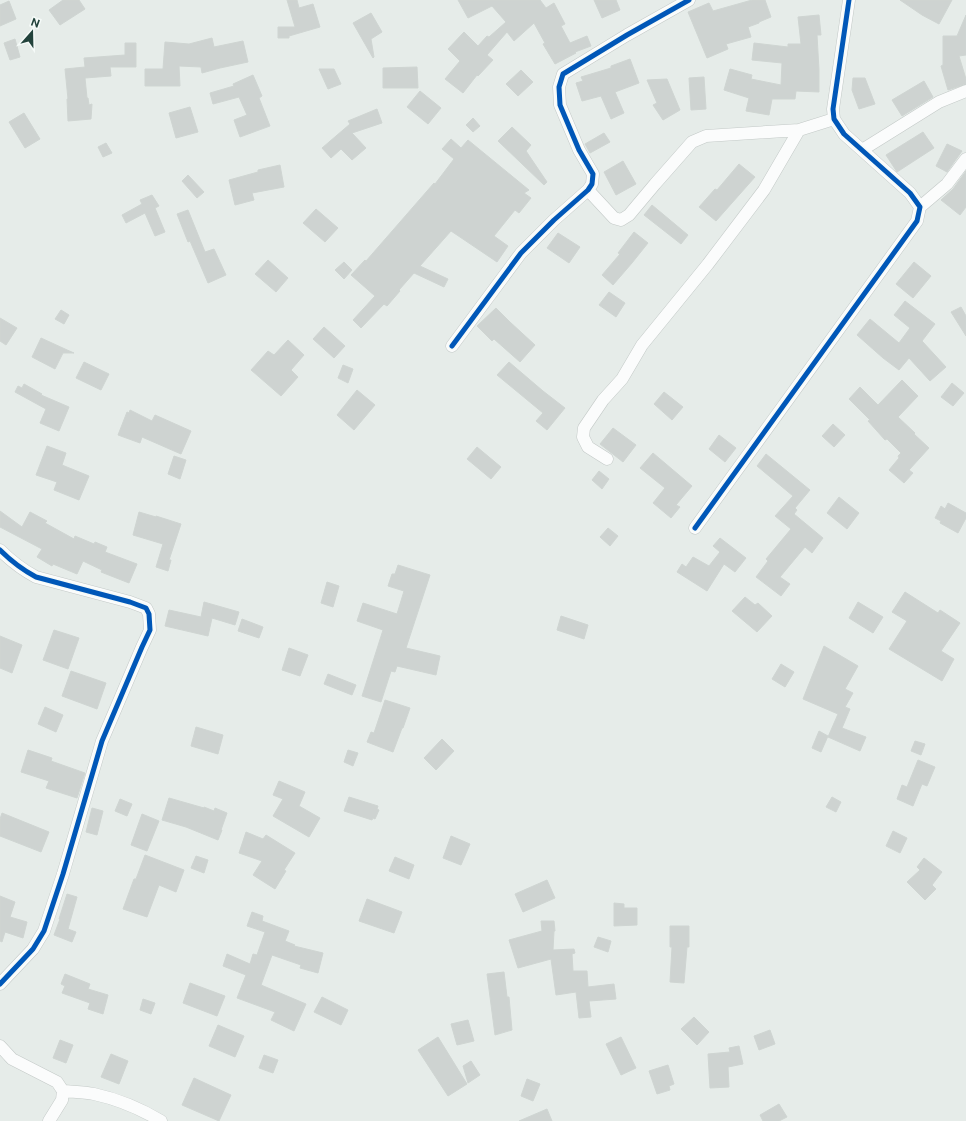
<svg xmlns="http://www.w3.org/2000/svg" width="966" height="1121" font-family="'Public Sans',sans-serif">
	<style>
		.building { fill: #ced3d1; stroke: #cfd5d2 }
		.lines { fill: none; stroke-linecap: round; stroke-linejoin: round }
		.street-casing { stroke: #c3c9c7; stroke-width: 13 }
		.street { stroke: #fbfcfc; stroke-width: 12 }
		.cycleway-casing { stroke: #f5faf8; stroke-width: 8 }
		.cycleway { stroke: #0057b8; stroke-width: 5 }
	</style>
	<rect width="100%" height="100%" fill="#e6ece9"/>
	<!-- building -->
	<path class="building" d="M 63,0 L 79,0 L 85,9 L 60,25 L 49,10 Z
		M 287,0 L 297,0 L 299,8 L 313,4 L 320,27 L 289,36 L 289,38 L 278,38 L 278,27 L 295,27 Z
		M 458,0 L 540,0 L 546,8 L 554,3 L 565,24 L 561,26 L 570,43 L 587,36 L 591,46 L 575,52 L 576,53 L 555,64 L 543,44 L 545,43 L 534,23 L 514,41 L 507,32 L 487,55 L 493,60 L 478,76 L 477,75 L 463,93 L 445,79 L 460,61 L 448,49 L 464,32 L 478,46 L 487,36 L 489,37 L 506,22 L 492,6 L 468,18 Z
		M 594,0 L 616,0 L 620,10 L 602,18 Z
		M 752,0 L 765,0 L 771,17 L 759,22 L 759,23 L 748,27 L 751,37 L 726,44 L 728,49 L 707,58 L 688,12 L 709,3 L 713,11 Z
		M 900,0 L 952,0 L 939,24 L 922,15 Z
		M 9,1 L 16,19 L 0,26 L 0,5 Z
		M 371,13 L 382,32 L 371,39 L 374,57 L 373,58 L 353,23 Z
		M 819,15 L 821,35 L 817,35 L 819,70 L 819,92 L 796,91 L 795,99 L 772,99 L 769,115 L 746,111 L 749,98 L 724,90 L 730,69 L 752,75 L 751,79 L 781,85 L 782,63 L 752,60 L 754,43 L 788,47 L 788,44 L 801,44 L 798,17 Z
		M 966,15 L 966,55 L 959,56 L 966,79 L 966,84 L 948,90 L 941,66 L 943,65 L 943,36 L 957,36 Z
		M 212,38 L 214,47 L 243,41 L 248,62 L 220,68 L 202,73 L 201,67 L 179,66 L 180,86 L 145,86 L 145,69 L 163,69 L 165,42 L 189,44 Z
		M 15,39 L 20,57 L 10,60 L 4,43 Z
		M 125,43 L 136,43 L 136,67 L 110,67 L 111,76 L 85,78 L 87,98 L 88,98 L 89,105 L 92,104 L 91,119 L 68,121 L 67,99 L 68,99 L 65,69 L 85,67 L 84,58 L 125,55 Z
		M 630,59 L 639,83 L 615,92 L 624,113 L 611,119 L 601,96 L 582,101 L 576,83 L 583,81 L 581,77 L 611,68 L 611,66 Z
		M 417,67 L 418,88 L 383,88 L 383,68 Z
		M 319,69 L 334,69 L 341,84 L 328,89 Z
		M 521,70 L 533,82 L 518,96 L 506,84 Z
		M 253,75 L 262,96 L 259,98 L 270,126 L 240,137 L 234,120 L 247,115 L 239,97 L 213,104 L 210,93 L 234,86 L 233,84 Z
		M 704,77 L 706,109 L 691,110 L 689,78 Z
		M 853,78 L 865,78 L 875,104 L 859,109 L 852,90 Z
		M 667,79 L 680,110 L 663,120 L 653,105 L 657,103 L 647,80 Z
		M 924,81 L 933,97 L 902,116 L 892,100 Z
		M 420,91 L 441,108 L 428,124 L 407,107 Z
		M 190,107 L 198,132 L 176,138 L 169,113 Z
		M 377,109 L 382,123 L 352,133 L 366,148 L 352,160 L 341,149 L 331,158 L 322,148 L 350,124 L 348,121 Z
		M 24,113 L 40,139 L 25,148 L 9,122 Z
		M 473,118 L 480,126 L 473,132 L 466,125 Z
		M 512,127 L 531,145 L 526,151 L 547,182 L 544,185 L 498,141 Z
		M 923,132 L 934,148 L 897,172 L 886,155 Z
		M 604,133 L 610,142 L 590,153 L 585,144 Z
		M 451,139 L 461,148 L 468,140 L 529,190 L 524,193 L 531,198 L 519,213 L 515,210 L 494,236 L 508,246 L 497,262 L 451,231 L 420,266 L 448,279 L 444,287 L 414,273 L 399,290 L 400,291 L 387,306 L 384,304 L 361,328 L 353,320 L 375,296 L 351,275 L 365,260 L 366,261 L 434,183 L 435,184 L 454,159 L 442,149 Z
		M 106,143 L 112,153 L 103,157 L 98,147 Z
		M 947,144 L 962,151 L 947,172 L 936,166 Z
		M 623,161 L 636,184 L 616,195 L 604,172 Z
		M 739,164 L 755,177 L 716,221 L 699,207 L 715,189 L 717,190 Z
		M 280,165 L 284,187 L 252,193 L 254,200 L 235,205 L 229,180 L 258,172 L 258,170 Z
		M 966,171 L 966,207 L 960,215 L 941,200 L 953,189 Z
		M 188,175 L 204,192 L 197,198 L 182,181 Z
		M 152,195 L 159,206 L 155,208 L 165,232 L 155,236 L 145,213 L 126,223 L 122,215 L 142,204 L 140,200 Z
		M 652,205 L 688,235 L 681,244 L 644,215 Z
		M 316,209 L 338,228 L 325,242 L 303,223 Z
		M 188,210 L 205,252 L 214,249 L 226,275 L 208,283 L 190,241 L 188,242 L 177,214 Z
		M 634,232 L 648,243 L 632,263 L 613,285 L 602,275 L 620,254 L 618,253 Z
		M 558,233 L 580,247 L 569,263 L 547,248 Z
		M 268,260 L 288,278 L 276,292 L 255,274 Z
		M 344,262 L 352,270 L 344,279 L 335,270 Z
		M 914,262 L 931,276 L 913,298 L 896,284 Z
		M 609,292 L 625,303 L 616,317 L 599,305 Z
		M 905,301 L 935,324 L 922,341 L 946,367 L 930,381 L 909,358 L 899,370 L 883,358 L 857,335 L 870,319 L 899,343 L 910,328 L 894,315 Z
		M 961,307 L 966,316 L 966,336 L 951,312 Z
		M 496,308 L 510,322 L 535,345 L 520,362 L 494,339 L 492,341 L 477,326 Z
		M 61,310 L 69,315 L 64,324 L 55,319 Z
		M 0,318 L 17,328 L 6,345 L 0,341 Z
		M 324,327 L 345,346 L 334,358 L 313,339 Z
		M 41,338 L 65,349 L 74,353 L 63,353 L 55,369 L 32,357 Z
		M 288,340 L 304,355 L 291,370 L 298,377 L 281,396 L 251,370 L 268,351 L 274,355 Z
		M 84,362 L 109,374 L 101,390 L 76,378 Z
		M 509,362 L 543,391 L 565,408 L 547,430 L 536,421 L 543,413 L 497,375 Z
		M 343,365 L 353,369 L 348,383 L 338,378 Z
		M 902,380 L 918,396 L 898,417 L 915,433 L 914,434 L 929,448 L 909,470 L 913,473 L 904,483 L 889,470 L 899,458 L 898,456 L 901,453 L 887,439 L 885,440 L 868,421 L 870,420 L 849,399 L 860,387 L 878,405 Z
		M 952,383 L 964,393 L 953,406 L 941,397 Z
		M 24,384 L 42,394 L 41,395 L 69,407 L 59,431 L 40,423 L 46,409 L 15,392 L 18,386 L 22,388 Z
		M 357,390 L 375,405 L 354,430 L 337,415 Z
		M 664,392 L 683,407 L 672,420 L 654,404 Z
		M 130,410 L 152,421 L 155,415 L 191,431 L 181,454 L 142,437 L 140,443 L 118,435 L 127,412 L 129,413 Z
		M 833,424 L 845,435 L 834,447 L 822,436 Z
		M 613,428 L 636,445 L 623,462 L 600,444 Z
		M 719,435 L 736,448 L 725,462 L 709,449 Z
		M 47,446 L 66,453 L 62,465 L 89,476 L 79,500 L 54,490 L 57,482 L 36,475 Z
		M 477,447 L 501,467 L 491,479 L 467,459 Z
		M 653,453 L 692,486 L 676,505 L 680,507 L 671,518 L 653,503 L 665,488 L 640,468 Z
		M 766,454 L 810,490 L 795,508 L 797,510 L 794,514 L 823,538 L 812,553 L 805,547 L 780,577 L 790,584 L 781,596 L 756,577 L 768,561 L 766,559 L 791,529 L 775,516 L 793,496 L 757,466 Z
		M 174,456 L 186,460 L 180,479 L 168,474 Z
		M 599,471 L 609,479 L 602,489 L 592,480 Z
		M 839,497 L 859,513 L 847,529 L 827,513 Z
		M 948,503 L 966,513 L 966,518 L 958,533 L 940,523 L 941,521 L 935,518 L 941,506 L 945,509 Z
		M 0,511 L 22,527 L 30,512 L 47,521 L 45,523 L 74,539 L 75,536 L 94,544 L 95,542 L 107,547 L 105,552 L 137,564 L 129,583 L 101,572 L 102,570 L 83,561 L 77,574 L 53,564 L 52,566 L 37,557 L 42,549 L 0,527 Z
		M 139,512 L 156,517 L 156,516 L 181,524 L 169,560 L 171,560 L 168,571 L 156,567 L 163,544 L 133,535 Z
		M 608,528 L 618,536 L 610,546 L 600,537 Z
		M 720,538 L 746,558 L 735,572 L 724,564 L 707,591 L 677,572 L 682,564 L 686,567 L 693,557 L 709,566 L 720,552 L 713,546 Z
		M 398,565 L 430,575 L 406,648 L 440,656 L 436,675 L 397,666 L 395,672 L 391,671 L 381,702 L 362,696 L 383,630 L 357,621 L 363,603 L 397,614 L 404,591 L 388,586 L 392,574 L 395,574 Z
		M 327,582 L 339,586 L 333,607 L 321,603 Z
		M 905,592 L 938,613 L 940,610 L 960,623 L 941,651 L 954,659 L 942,681 L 889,649 L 907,621 L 892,612 Z
		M 745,597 L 755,605 L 758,603 L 772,616 L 757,632 L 732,611 Z
		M 204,602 L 239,612 L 235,625 L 212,618 L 208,636 L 165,626 L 169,610 L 201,617 Z
		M 858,602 L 883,617 L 873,633 L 849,618 Z
		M 561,616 L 588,625 L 584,639 L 557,630 Z
		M 242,619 L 263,627 L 259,638 L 238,631 Z
		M 54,630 L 79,638 L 68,669 L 43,660 Z
		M 0,636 L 22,645 L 12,673 L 0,668 Z
		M 824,646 L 858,666 L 845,689 L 853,693 L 845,707 L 850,709 L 842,728 L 866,737 L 860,751 L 828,737 L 838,714 L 803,699 Z
		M 289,648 L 308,655 L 300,676 L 282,670 Z
		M 781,664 L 794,672 L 785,687 L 772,679 Z
		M 71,671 L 106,683 L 97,709 L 62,696 Z
		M 328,674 L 356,685 L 352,695 L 324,684 Z
		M 385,700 L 410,708 L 403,728 L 402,728 L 393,752 L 367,742 L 371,732 L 374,733 Z
		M 45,707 L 63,715 L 56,732 L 38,724 Z
		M 196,727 L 223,735 L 218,754 L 191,746 Z
		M 819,731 L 828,736 L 821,752 L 812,748 Z
		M 442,739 L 454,751 L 436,770 L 424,758 Z
		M 915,741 L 925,744 L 921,755 L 911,751 Z
		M 28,750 L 52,758 L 51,761 L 85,773 L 77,798 L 46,788 L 49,781 L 21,772 Z
		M 348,750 L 358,753 L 353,766 L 344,762 Z
		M 918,760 L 935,767 L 927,786 L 922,784 L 913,806 L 897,799 L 902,785 L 907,787 Z
		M 279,781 L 305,792 L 299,806 L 320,818 L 309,837 L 273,816 L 283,799 L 273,795 Z
		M 349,797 L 378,806 L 377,809 L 379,810 L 375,819 L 373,818 L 372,820 L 344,811 Z
		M 832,797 L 841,802 L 836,812 L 826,807 Z
		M 169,798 L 204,808 L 204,807 L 214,811 L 215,808 L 227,813 L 221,830 L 222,830 L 218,840 L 186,827 L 162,820 Z
		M 120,799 L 132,804 L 127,816 L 115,811 Z
		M 92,808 L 103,811 L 97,835 L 86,832 Z
		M 2,813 L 49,832 L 41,852 L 0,836 L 0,819 Z
		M 142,814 L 159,821 L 147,851 L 131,845 Z
		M 893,831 L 907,838 L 900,853 L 886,846 Z
		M 246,832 L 263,839 L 266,835 L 295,853 L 284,870 L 286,871 L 275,889 L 253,875 L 262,861 L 239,853 Z
		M 451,836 L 470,844 L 461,865 L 443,858 Z
		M 145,855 L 184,870 L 176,892 L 159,885 L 147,917 L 123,909 L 134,879 L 136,879 Z
		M 196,856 L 208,860 L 204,873 L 191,868 Z
		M 395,857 L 414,865 L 409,879 L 389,871 Z
		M 924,858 L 942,872 L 932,885 L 936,889 L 925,900 L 907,882 L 920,870 L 917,867 Z
		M 547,880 L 555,898 L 523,912 L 515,894 Z
		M 67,894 L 77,897 L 68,929 L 76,932 L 72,942 L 54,935 L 60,919 L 59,919 Z
		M 0,896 L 15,902 L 10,917 L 27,922 L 23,938 L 5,932 L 2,942 L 0,941 Z
		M 367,899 L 402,912 L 394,933 L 359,921 Z
		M 614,903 L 624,904 L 624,908 L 637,908 L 637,925 L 614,926 Z
		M 252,912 L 263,916 L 262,921 L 289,931 L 285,941 L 295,945 L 294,946 L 323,953 L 318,973 L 300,968 L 301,965 L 272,955 L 261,985 L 306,1004 L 294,1031 L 271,1020 L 275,1012 L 237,998 L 246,975 L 223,966 L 227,954 L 250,964 L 253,954 L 257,955 L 265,932 L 247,926 Z
		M 541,921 L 554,921 L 555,931 L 554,931 L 553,950 L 574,949 L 575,953 L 572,954 L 573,971 L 587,971 L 588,987 L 614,984 L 616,999 L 589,1001 L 591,1017 L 579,1018 L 576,992 L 556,995 L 551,959 L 518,968 L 509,940 L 542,931 Z
		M 670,926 L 689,926 L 689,947 L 687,947 L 684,983 L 670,982 L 672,947 L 670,947 Z
		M 598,937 L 611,941 L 608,952 L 594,947 Z
		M 504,972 L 507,997 L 509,997 L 512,1030 L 495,1035 L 487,974 Z
		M 65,974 L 90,984 L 88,989 L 108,995 L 103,1014 L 88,1009 L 90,1003 L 62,993 L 65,986 L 61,984 Z
		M 190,983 L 225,996 L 217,1016 L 183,1003 Z
		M 322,997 L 348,1010 L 341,1025 L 314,1012 Z
		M 143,999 L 155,1003 L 151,1014 L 140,1010 Z
		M 694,1017 L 709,1032 L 697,1045 L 681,1029 Z
		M 468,1020 L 474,1041 L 457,1045 L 451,1024 Z
		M 218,1025 L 244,1036 L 235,1057 L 209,1046 Z
		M 770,1030 L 775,1044 L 759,1050 L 754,1036 Z
		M 438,1037 L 467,1084 L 448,1096 L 418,1050 Z
		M 621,1037 L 636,1068 L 621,1075 L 606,1044 Z
		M 60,1040 L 73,1045 L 66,1063 L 53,1058 Z
		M 739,1046 L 743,1064 L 728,1067 L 729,1087 L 710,1088 L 708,1054 L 730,1052 L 729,1048 Z
		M 111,1054 L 128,1061 L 119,1084 L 101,1077 Z
		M 264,1055 L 278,1060 L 273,1073 L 259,1068 Z
		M 471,1061 L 480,1075 L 468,1083 L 463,1066 Z
		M 668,1065 L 674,1084 L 669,1086 L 670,1090 L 657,1094 L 649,1071 Z
		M 194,1078 L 231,1095 L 219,1121 L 182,1105 Z
		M 527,1079 L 540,1084 L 533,1101 L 521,1096 Z
		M 779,1104 L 787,1117 L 779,1121 L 763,1121 L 760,1115 Z
		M 547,1109 L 552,1121 L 519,1121 Z"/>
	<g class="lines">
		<defs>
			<path id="street" d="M 862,150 L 939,102 L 966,91
				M 588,190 L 614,218 L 621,220 L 629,215 L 655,184 L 692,142 L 706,136 L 799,130 L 834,119
				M 920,207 L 947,184 L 966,159
				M 452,346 L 521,253 L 554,220 L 588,190 L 592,184 L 593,174 L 579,150 L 560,105 L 559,87 L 563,74 L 627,35 L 689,0
				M 607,459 L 588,447 L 583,437 L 584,428 L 603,400 L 622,379 L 642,345 L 708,264 L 764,190 L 799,130
				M 695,528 L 917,221 L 920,207 L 910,193 L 844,134 L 834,119 L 833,109 L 849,0
				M 0,550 C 12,562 21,569 36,577 L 130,602 L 146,608 L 149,614 L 150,630 L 142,647 L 102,741 L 63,874 L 44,931 L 33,949 L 0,984
				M 0,1046 L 12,1059 L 57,1082 L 63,1091 L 62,1100 L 49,1121
				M 63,1091 C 73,1092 84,1092 94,1094 C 117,1099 141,1109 161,1121"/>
		</defs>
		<!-- street casing -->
		<use href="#street" class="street-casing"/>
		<!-- street -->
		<use href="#street" class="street"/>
		<defs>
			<path id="cycleway" d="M 452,346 L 521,253 L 554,220 L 588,190 L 592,184 L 593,174 L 579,150 L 560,105 L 559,87 L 563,74 L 627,35 L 689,0
				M 695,528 L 917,221 L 920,207 L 910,193 L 844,134 L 834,119 L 833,109 L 849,0
				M 0,550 C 12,562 21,569 36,577 L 130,602 L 146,608 L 149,614 L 150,630 L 142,647 L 102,741 L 63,874 L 44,931 L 33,949 L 0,984"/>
		</defs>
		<!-- cycleway casing -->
		<use href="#cycleway" class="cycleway-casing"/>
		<!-- cycleway -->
		<use href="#cycleway" class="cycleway"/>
	</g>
	<!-- north arrow -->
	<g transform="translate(32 32) rotate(20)" stroke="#f5faf8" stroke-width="3" paint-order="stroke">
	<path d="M0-3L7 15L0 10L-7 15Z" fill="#22423b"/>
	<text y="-6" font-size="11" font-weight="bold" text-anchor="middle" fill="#22423b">N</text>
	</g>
</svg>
